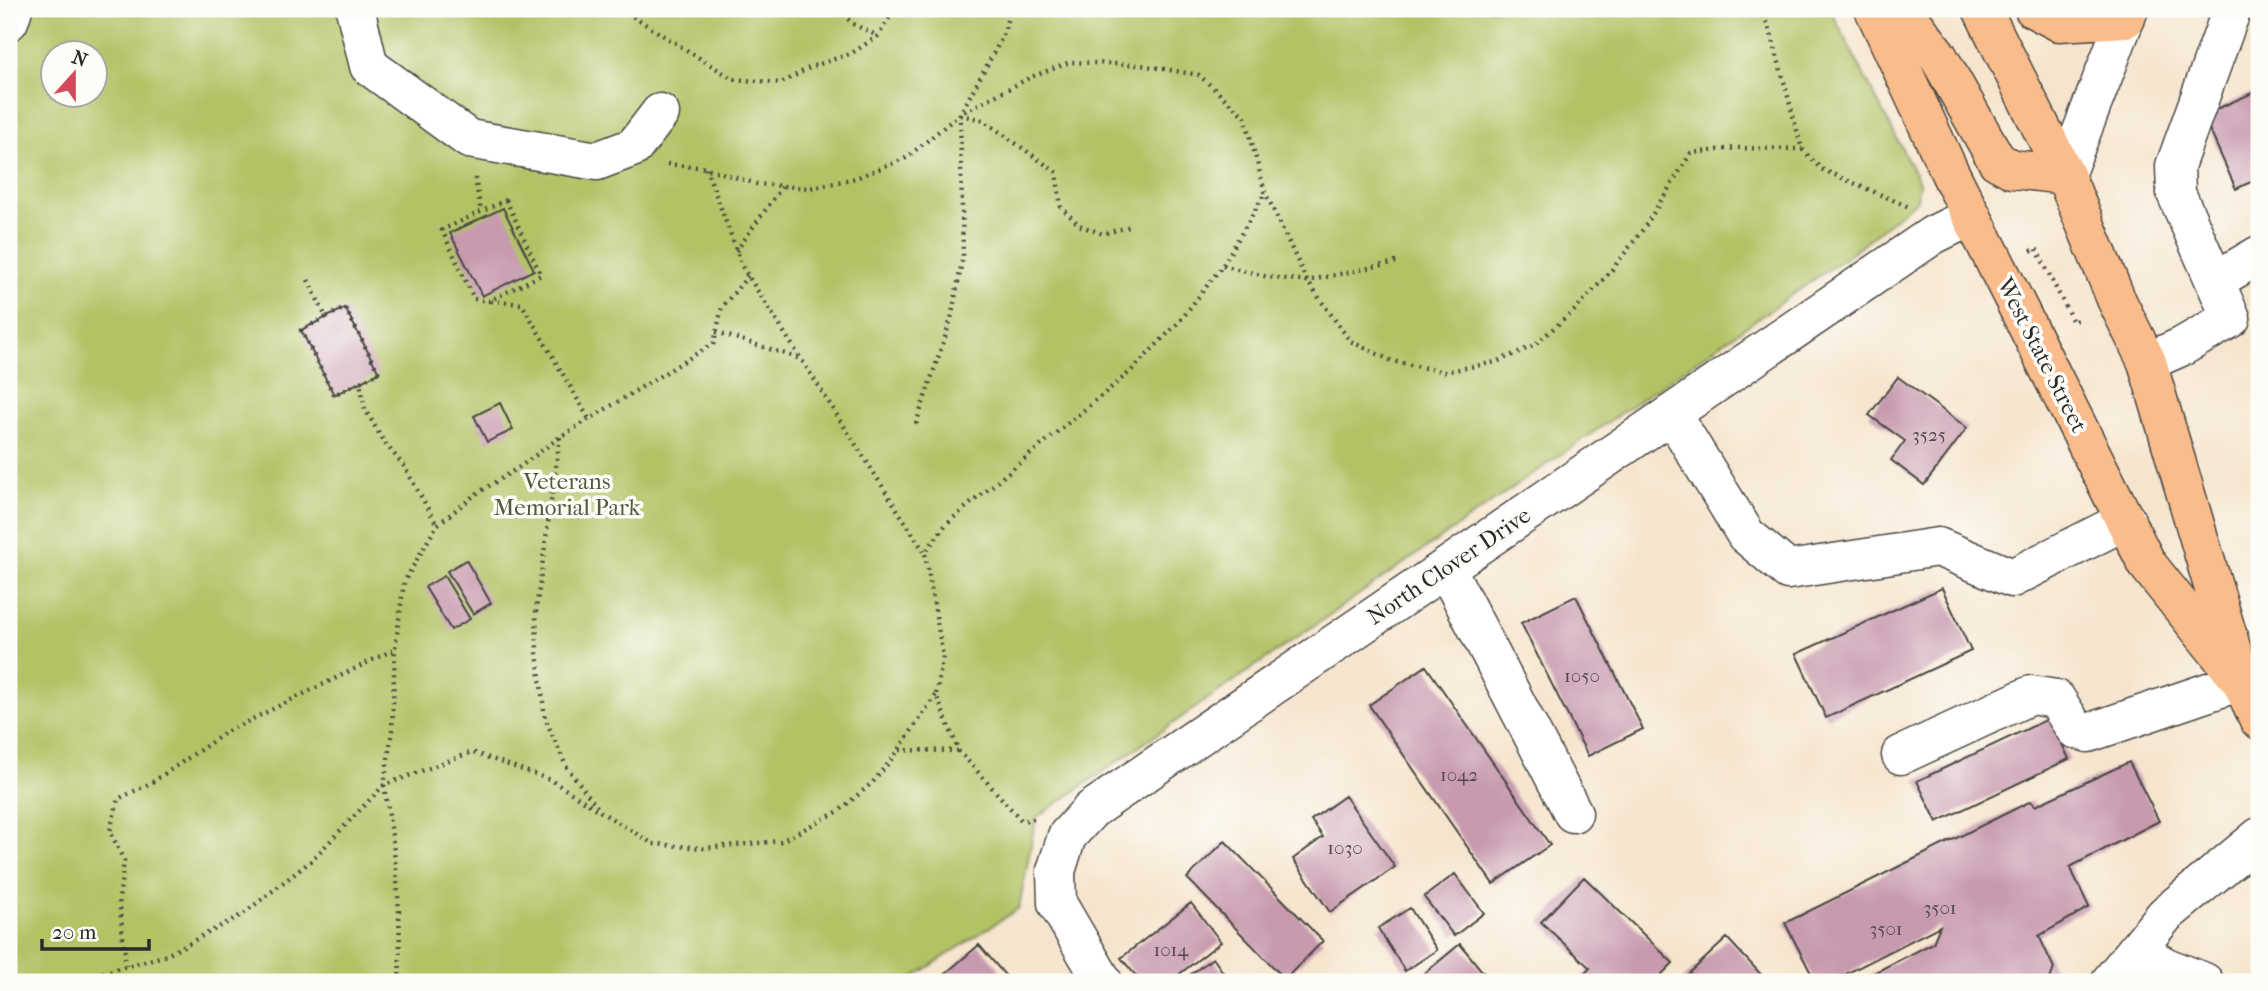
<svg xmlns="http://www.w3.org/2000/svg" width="2268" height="991" font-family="'IM FELL French Canon',serif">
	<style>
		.green { fill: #b2c265; stroke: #6e7648; stroke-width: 2; fill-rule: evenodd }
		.building { fill: #c79aaf }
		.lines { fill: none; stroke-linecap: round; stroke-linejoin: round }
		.minor-casing { stroke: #494743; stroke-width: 41 }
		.major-casing { stroke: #494743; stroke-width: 41 }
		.path { stroke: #494743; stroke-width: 4.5; stroke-dasharray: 2 5; stroke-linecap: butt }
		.minor { stroke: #fff; stroke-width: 38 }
		.major { stroke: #f9bc8a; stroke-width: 38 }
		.labels { text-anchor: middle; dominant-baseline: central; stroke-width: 7; stroke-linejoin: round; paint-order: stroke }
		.number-label { font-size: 19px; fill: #52474c }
		.street-label { font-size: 23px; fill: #2b2b2b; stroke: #fdfcf7 }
		.park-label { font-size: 23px; fill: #54583c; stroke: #fdfcf7 }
	</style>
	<rect width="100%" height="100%" fill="#fdfcf7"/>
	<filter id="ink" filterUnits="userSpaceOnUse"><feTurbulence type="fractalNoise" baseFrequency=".0143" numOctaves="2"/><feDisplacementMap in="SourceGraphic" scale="14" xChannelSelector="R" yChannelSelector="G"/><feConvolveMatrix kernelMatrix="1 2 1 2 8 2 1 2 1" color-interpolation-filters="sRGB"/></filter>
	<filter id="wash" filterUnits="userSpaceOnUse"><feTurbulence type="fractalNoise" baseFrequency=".00686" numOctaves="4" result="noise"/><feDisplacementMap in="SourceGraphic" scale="28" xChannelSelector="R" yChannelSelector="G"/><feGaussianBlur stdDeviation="1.57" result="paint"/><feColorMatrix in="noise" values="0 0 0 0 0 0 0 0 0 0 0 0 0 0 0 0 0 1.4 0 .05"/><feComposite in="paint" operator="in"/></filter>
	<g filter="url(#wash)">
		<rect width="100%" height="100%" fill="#f6e5ce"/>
		<!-- green -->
		<path class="green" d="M 9,9 L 1830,9 L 1919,182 L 1917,200 L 1845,258 L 1036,818 L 1019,908 L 906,982 L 9,982 ZM 52,52 L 94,52 L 94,94 L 52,94 Z"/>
		<g id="blocks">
			<!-- building -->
			<path class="building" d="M 2259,90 L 2259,178 L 2236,189 L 2203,115 Z
				M 503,208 L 534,270 L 482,296 L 450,233 Z
				M 345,308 L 379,373 L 334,395 L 301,330 Z
				M 1898,377 L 1967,428 L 1924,485 L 1891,460 L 1905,441 L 1869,415 Z
				M 500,403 L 513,430 L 487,442 L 474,416 Z
				M 466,560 L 491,603 L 473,614 L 447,571 Z
				M 444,576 L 470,619 L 451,630 L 425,587 Z
				M 1942,588 L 1971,651 L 1826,718 L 1796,654 Z
				M 1576,596 L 1643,729 L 1588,756 L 1521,623 Z
				M 1426,666 L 1550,845 L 1493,884 L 1369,705 Z
				M 2050,718 L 2069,759 L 1937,822 L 1917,781 Z
				M 2129,762 L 2159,821 L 2070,867 L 2089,907 L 2039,936 L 2054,968 L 2049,982 L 1856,982 L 1933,943 L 1940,926 L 1830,982 L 1818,982 L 1814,979 L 1785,923 L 2031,801 L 2035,806 Z
				M 1345,796 L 1395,867 L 1330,912 L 1293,859 L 1323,837 L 1311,820 Z
				M 1225,841 L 1323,941 L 1285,979 L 1187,878 Z
				M 1455,874 L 1484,913 L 1454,936 L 1424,897 Z
				M 1584,877 L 1673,963 L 1654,982 L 1577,982 L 1590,968 L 1541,922 Z
				M 1191,903 L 1221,942 L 1169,982 L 1141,982 L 1121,958 Z
				M 1410,908 L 1437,950 L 1405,971 L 1378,928 Z
				M 1727,938 L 1768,982 L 1680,982 Z
				M 1460,944 L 1491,982 L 1414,982 Z
				M 979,945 L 1011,982 L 944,982 L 940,978 Z
				M 1213,958 L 1230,982 L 1180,982 Z"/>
		</g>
	</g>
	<g filter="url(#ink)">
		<use href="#blocks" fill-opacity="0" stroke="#494743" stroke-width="2"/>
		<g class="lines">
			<defs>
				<path id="minor" d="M 355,9 L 369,66 L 469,139 L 597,161 L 634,147 L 660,113
					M 9,21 L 13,9
					M 2065,175 L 2129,9
					M 2215,281 L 2259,255
					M 2147,362 L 2183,346 L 2231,318 L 2176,193 L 2175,166 L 2232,9
					M 1672,414 L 1746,535 L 1788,570 L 1938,547 L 2012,578 L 2126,520
					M 1446,568 L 1573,813
					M 1901,755 L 2031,695 L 2056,699 L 2075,729 L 2088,733 L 2241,681 L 2259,672
					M 2136,950 L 2166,967 L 2204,982
					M 1103,982 L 1057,903 L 1056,871 L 1067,836 L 1091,810 L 1933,235 L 1972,216
					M 2110,982 L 2165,915 L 2259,837"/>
				<path id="major" d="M 1874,9 L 1950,173 L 2147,564 L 2241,681
					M 1903,9 L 1938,56 L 1997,161 L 2012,169 L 2065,175
					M 1982,9 L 2065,175 L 2116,299 L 2147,362 L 2241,681 L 2259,720
					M 2034,9 L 2059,22 L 2126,18"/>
			</defs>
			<!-- minor casing -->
			<use href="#minor" class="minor-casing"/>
			<!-- major casing -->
			<use href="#major" class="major-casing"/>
			<!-- path -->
			<path class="path" d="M 621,9 L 733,79 L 781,83 L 811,67 L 852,53 L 878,36 L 895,9
				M 838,9 L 853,24 L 878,36
				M 1760,9 L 1771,33 L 1802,149 L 1821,169 L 1909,207
				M 960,115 L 983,120 L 1056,172 L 1061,207 L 1079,225 L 1103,234 L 1132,226
				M 667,164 L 706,168 L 757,184 L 810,188 L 856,178 L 906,158 L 960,114 L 1003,36 L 1010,9
				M 706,168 L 743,268 L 925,553
				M 475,178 L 481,212
				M 506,200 L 541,275 L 489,301 L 474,299 L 442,230 Z
				M 736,251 L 782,187
				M 2031,251 L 2036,248 L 2073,322 L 2081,318
				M 1223,265 L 1268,277 L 1307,281 L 1401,261
				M 308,280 L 326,317 L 345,308 L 379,373 L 360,382 L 365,409 L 384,442 L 404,466 L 437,525
				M 491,301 L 522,304 L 589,419
				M 326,317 L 301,330 L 334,395 L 360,382
				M 716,332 L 801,359
				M 916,424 L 951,319 L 963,256 L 960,114 L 1029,78 L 1070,62 L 1141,65 L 1199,75 L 1245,117 L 1265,192 L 1307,281 L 1350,341 L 1392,361 L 1444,372 L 1496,362 L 1533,346 L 1576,309 L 1611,271 L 1644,228 L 1691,153 L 1736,148 L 1802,149
				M 560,437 L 536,610 L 537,653 L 545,718 L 566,766 L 601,812 L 653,844 L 703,848 L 781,841 L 839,811 L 873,782 L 899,750 L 959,751
				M 899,749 L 936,695
				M 1034,819 L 1022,821 L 959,751 L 936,695 L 943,656 L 925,553 L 947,523 L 1130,372 L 1179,322 L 1223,265 L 1265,193
				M 126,966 L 119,899 L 124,861 L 110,831 L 118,799 L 151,783 L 228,731 L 395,649
				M 69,982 L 167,955 L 243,914 L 311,861 L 384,785 L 392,731 L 395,649 L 404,582 L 437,525 L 476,494 L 521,466 L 560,437 L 714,343 L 722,307 L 748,276
				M 399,982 C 402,916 396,851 384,785 L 472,752 L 551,780 L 596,809"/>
			<!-- minor -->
			<use href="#minor" class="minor"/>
			<!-- major -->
			<use href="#major" class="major"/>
		</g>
	</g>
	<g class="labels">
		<!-- number labels -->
		<g class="number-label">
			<text x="1929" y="435">3525</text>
			<text x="1582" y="676">1050</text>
			<text x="1459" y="775">1042</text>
			<text x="1345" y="848">1030</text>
			<text x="1940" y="908">3501</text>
			<text x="1886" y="929">3501</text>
			<text x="1171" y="950">1014</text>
		</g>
		<!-- street labels -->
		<g class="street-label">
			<text transform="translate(2042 355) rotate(63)">West State Street</text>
			<text transform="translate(1449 566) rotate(-34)">North Clover Drive</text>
		</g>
		<!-- park labels -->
		<g class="park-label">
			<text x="567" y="481">Veterans<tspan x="567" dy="26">Memorial Park</tspan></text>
		</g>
	</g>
	<!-- margin -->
	<rect width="2268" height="991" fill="none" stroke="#fdfcf7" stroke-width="35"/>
	<!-- north arrow -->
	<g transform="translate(74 74) rotate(21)"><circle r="33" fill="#fdfcf7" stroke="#a9a8a5" stroke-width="2"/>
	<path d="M0-5L12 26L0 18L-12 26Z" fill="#d1495b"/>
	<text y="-10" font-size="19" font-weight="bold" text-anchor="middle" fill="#2b2b2b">N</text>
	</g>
	<!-- scale -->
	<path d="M42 939v10h107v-10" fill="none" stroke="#2b2b2b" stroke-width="3.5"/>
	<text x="52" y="939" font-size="21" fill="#2b2b2b" stroke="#fdfcf7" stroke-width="5" paint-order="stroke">20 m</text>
</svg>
